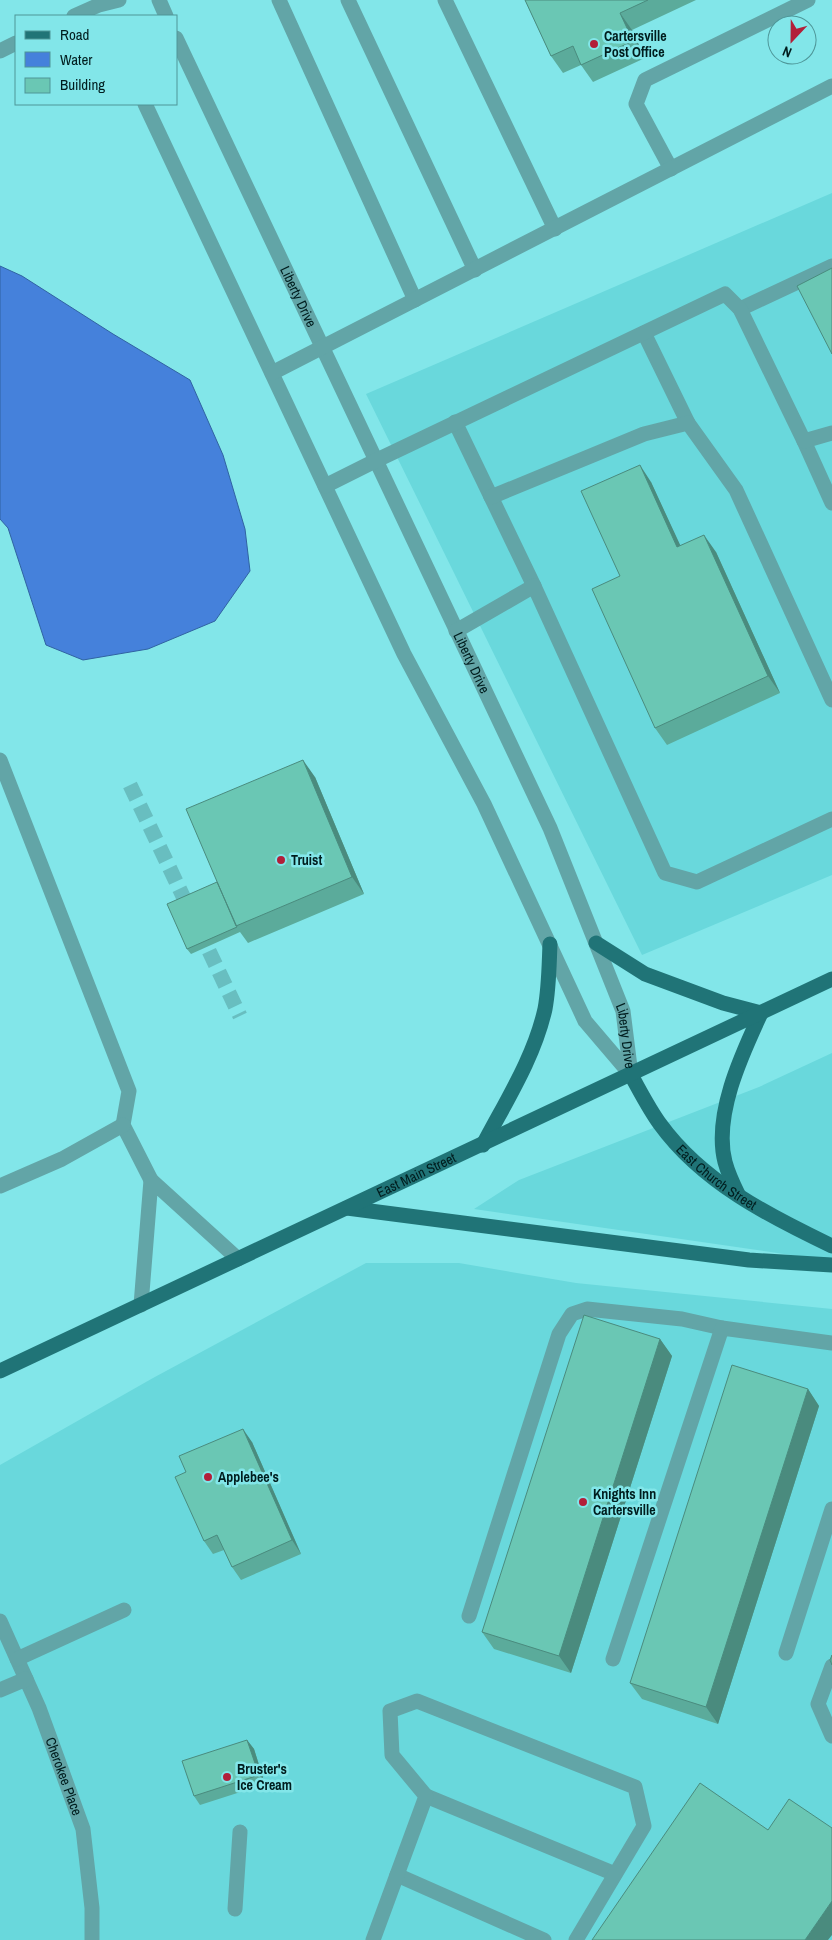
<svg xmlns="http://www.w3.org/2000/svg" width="832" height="1940" font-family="'Archivo Narrow',sans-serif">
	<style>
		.built { fill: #69d8dc }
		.water { fill: #4581db; stroke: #3063a2 }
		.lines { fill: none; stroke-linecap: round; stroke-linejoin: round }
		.minor-tunnel { stroke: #68bec0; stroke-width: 15; stroke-dasharray: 15 8; stroke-linecap: butt }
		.minor { stroke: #62a5a7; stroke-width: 15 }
		.major { stroke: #207477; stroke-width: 15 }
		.wall { fill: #5bab9b }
		.shaded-wall { fill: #4a8b7e }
		.building { fill: #6ac7b4; stroke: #4a8b7e }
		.poi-dot { fill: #b21f39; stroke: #82e6e9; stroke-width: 2 }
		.labels { text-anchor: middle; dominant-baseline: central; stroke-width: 5; stroke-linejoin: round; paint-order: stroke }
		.poi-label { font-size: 14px; font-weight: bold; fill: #001d1e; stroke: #82e6e9; text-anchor: start }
		.street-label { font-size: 14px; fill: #001d1e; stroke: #82e6e9 }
	</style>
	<rect width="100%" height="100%" fill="#82e6e9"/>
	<!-- built -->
	<path class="built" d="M 832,193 L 832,875 L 642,955 L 366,394 Z
		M 832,1053 L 832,1261 L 474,1209 L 519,1180 L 759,1087 Z
		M 366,1263 L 459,1263 L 576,1283 L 832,1309 L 832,1940 L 0,1940 L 0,1465 L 153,1378 Z"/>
	<!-- water -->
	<path class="water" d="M 0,266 L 22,276 L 113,334 L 190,380 L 223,455 L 245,529 L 250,571 L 215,621 L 148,649 L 83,660 L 46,645 L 8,528 L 0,519 Z"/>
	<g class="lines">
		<!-- minor-tunnel -->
		<path class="minor-tunnel" d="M 130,785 L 240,1016"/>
		<!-- minor -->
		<g class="minor">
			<path d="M 159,0 L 166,16"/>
			<path d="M 279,0 L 415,300"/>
			<path d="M 348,0 L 475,270"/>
			<path d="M 445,0 L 555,229"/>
			<path d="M 74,16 L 99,5 L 119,0"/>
			<path id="s1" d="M 176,38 L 550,828 L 623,1011 L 631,1075"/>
			<path d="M 0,51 L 16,43"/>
			<path d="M 145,104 L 404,654 L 484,804 L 585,1021 L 631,1075"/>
			<path d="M 671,169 L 636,104 L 645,80 L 808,0"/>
			<path d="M 740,309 L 832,266"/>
			<path d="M 644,333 L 688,423"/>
			<path d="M 272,373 L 832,86"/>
			<path d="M 455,422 L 534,586"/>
			<path d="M 804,441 L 832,503"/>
			<path d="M 325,486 L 375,461 L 725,294 L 740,309 L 804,441 L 832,433"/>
			<path d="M 491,497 L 644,434 L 688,423 L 736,490 L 832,700"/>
			<path d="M 456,631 L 534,586 L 665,873 L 697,882 L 832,819"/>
			<path d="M 0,760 L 129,1091 L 123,1125 L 151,1180"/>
			<path d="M 0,1186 L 62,1159 L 123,1125"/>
			<path d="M 141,1305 L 151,1180 L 238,1259"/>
			<path d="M 469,1616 L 559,1334 L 572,1314 L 587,1309 L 682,1319 L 722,1328"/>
			<path id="s2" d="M 0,1621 L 39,1708 L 83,1829 L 92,1908 L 92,1940"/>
			<path d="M 786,1653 L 832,1509"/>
			<path d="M 17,1659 L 124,1610"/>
			<path d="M 613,1659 L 722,1328 L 832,1343"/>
			<path d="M 832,1666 L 818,1704 L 832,1736"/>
			<path d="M 0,1690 L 26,1679"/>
			<path d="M 426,1796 L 615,1874"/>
			<path d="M 397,1875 L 544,1940"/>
			<path d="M 235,1909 L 240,1832"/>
			<path d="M 373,1940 L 426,1796 L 392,1755 L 390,1711 L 417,1701 L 635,1787 L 644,1826 L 576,1940"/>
		</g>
		<!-- major -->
		<g class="major">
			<path d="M 596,943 L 645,974 L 723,1003 L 761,1013"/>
			<path id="s3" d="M 631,1075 C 640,1091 649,1109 660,1124 C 702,1182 769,1216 832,1246"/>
			<path d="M 483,1145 C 506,1101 534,1058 545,1009 C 549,988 549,966 550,944"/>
			<path d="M 738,1194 C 733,1184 728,1173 725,1162 C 713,1115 742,1054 761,1013"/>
			<path d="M 347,1208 L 749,1260 L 832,1265"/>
			<path id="s4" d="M 0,1371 L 832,979"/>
		</g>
	</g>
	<!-- wall -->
	<path class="wall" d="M 525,0 L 696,0 L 632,30 L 645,58 L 593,82 L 581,65 L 563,73 L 551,56 Z
		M 651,482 L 680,546 L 716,552 L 780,693 L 667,745 L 655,728 L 620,576 Z
		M 315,777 L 364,894 L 248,943 L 240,932 L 191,954 L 187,949 L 217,882 Z
		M 660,1339 L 672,1356 L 571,1673 L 494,1649 L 482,1632 Z
		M 808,1389 L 819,1406 L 718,1724 L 642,1699 L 630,1683 Z
		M 252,1442 L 301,1554 L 241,1580 L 232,1567 L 224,1550 L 213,1554 L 204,1541 Z
		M 247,1740 L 254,1749 L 265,1784 L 200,1805 L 194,1796 Z"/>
	<!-- shaded-wall -->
	<path class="shaded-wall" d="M 620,13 L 632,30 L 645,58 L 633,41 Z
		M 640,465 L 651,482 L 689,564 L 677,547 Z
		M 704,535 L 716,552 L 780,693 L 768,676 Z
		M 303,760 L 315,777 L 364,894 L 352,877 Z
		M 660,1339 L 672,1356 L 571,1673 L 559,1656 Z
		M 808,1389 L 819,1406 L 718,1724 L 706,1707 Z
		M 243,1429 L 252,1442 L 301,1554 L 292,1540 Z
		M 247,1740 L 254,1749 L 265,1784 L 259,1775 Z
		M 832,1901 L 832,1935 L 828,1940 L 805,1940 Z"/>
	<!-- building -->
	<path class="building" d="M 525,0 L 648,0 L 620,13 L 633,41 L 581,65 L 573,46 L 551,56 Z
		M 832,268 L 832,354 L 797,286 Z
		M 640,465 L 677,547 L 704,535 L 768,676 L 655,728 L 592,589 L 620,576 L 581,491 Z
		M 303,760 L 352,877 L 236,926 L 186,809 Z
		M 217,882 L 237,927 L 187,949 L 167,904 Z
		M 584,1315 L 660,1339 L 559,1656 L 482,1632 Z
		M 732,1365 L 808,1389 L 706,1707 L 630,1683 Z
		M 243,1429 L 292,1540 L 232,1567 L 217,1535 L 204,1541 L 175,1477 L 186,1472 L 179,1456 Z
		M 832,1655 L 832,1665 L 830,1660 Z
		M 247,1740 L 259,1775 L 194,1796 L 182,1761 Z
		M 700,1783 L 768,1830 L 789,1799 L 832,1828 L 832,1901 L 805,1940 L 592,1940 Z"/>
	<!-- markers -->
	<g class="poi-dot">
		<circle cx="594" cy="44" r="5"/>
		<circle cx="281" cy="860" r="5"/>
		<circle cx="208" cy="1477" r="5"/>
		<circle cx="583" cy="1502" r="5"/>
		<circle cx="227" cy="1777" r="5"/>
	</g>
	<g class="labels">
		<!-- poi labels -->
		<g class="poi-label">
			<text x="604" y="36">Cartersville<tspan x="604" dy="16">Post Office</tspan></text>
			<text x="291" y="860">Truist</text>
			<text x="218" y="1477">Applebee's</text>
			<text x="593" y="1494">Knights Inn<tspan x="593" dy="16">Cartersville</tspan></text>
			<text x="237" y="1769">Bruster's<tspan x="237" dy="16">Ice Cream</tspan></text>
		</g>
		<!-- street labels -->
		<g class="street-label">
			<text stroke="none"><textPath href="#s1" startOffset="286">Liberty Drive</textPath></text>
			<text stroke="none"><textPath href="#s1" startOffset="691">Liberty Drive</textPath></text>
			<text stroke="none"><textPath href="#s1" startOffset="1096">Liberty Drive</textPath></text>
			<text stroke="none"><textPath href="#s4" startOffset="460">East Main Street</textPath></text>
			<text stroke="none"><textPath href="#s3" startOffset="135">East Church Street</textPath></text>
			<text stroke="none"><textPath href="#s2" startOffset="168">Cherokee Place</textPath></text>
		</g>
	</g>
	<!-- legend -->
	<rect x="15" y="15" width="162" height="90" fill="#82e6e9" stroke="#4e9698"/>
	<rect x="25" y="31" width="25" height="8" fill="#207477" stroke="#4e9698"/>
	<text x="60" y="40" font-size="15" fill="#001d1e">Road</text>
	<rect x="25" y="52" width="25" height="15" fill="#4581db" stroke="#4e9698"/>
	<text x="60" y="65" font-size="15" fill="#001d1e">Water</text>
	<rect x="25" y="78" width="25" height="15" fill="#6ac7b4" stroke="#4e9698"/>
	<text x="60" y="90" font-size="15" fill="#001d1e">Building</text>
	<!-- north arrow -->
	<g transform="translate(792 40) rotate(202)"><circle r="24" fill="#82e6e9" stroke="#4e9698"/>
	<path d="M0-4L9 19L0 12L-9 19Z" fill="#b21f39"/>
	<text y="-8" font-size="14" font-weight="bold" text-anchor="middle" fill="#001d1e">N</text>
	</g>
</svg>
